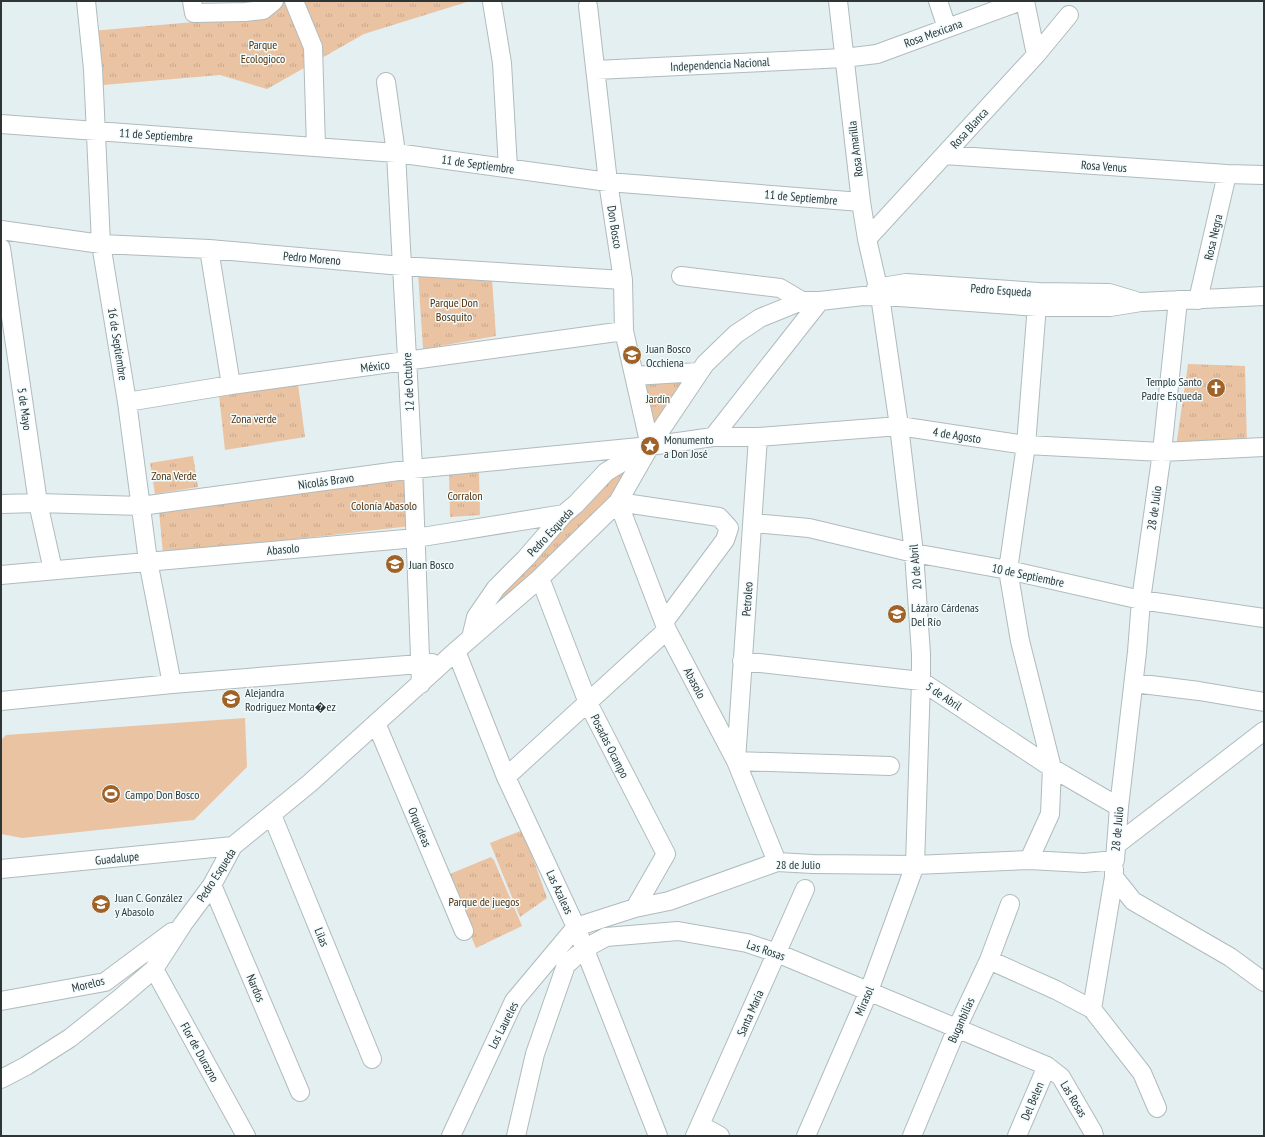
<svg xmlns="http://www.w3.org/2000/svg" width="1265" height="1137" font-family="'PT Sans Narrow',sans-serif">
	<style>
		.grass { fill: url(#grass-tufts) }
		.pitch { fill: #eac3a3 }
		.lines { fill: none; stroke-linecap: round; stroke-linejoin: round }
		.minor-casing { stroke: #b0bbbd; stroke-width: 20 }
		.minor { stroke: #fff; stroke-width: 18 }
		.labels { text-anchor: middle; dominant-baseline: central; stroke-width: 3; stroke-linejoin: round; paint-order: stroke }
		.street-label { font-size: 12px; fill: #2f3434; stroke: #f1fcfe }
		.park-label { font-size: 12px; fill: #573007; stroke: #f1fcfe }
		.poi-label { font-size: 12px; fill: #2f3434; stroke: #f1fcfe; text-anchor: start }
	</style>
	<defs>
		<pattern id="grass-tufts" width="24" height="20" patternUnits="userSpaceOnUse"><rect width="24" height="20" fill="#eac3a3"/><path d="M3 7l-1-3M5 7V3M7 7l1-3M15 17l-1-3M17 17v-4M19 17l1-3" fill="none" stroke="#c9a88d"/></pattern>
	</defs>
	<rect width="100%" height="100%" fill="#e3eff1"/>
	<!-- grass -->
	<path class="grass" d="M 280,1 L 470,1 L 364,34 L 267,89 L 220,75 L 103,85 L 92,31 L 261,16 Z
		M 418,273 L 492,279 L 496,336 L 423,349 Z
		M 1188,364 L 1245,366 L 1247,445 L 1176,447 Z
		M 688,379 L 652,433 L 639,385 Z
		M 298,384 L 305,437 L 225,450 L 219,395 Z
		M 193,456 L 198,487 L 155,494 L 150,463 Z
		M 638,459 L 625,483 L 505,600 L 487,608 L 608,474 Z
		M 479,472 L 480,515 L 450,517 L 449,475 Z
		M 409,477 L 411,526 L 163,554 L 159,511 Z
		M 523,830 L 547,898 L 520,917 L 490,843 Z
		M 491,857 L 494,860 L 522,926 L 476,948 L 445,876 Z"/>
	<!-- pitch -->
	<path class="pitch" d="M 245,718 L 247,767 L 194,820 L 22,838 L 1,834 L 1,740 L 6,735 Z"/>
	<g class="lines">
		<defs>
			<path id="minor" d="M 86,1 L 93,69 L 101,244 L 127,402 L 148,561 L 172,684
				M 192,1 L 194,13 L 245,12 L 263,10 L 274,1
				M 294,1 L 313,47 L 316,147
				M 938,1 L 947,28
				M 1025,1 L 1036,55
				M 492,2 L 502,63 L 508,168
				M 588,6 L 608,182 L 623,280 L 624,331 L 650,446
				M 596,70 L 844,58 L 877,54 L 1021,1
				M 386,82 L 396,153 L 402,266 L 413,469 L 421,684
				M 1,124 L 396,153 L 608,182 L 861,202
				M 944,155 L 1227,174 L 1264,175
				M 1,230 L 101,244 L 209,249 L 402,266 L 623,280
				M 867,239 L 1036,55 L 1069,15
				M 1,248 L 38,503 L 53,570
				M 209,249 L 231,385
				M 681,276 L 780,288 L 802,301
				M 876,288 L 906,283 L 1038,292 L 1109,293 L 1136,301
				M 1198,300 L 1227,174
				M 634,376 L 699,372
				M 127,402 L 231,385 L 624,331
				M 713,437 L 820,301
				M 758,437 L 736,761 L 890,766
				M 1,504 L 38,503 L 141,506 L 413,469 L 650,446 L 713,437 L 758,437 L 899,426 L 1026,445 L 1162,452 L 1264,447
				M 753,523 L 809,528 L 914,553 L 1008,570 L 1141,600 L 1264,618
				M 1,575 L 416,538 L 564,514
				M 540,578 L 588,703 L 666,854 L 635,908
				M 664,622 L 725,540 L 729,528 L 719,517 L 618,502 L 667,630 L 736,761 L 777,862
				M 471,638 L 476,617 L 496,588 L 526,558 L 564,514 L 576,504 L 606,472 L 646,448
				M 456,651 L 506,777 L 576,927 L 658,1136
				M 742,661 L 921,681 L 1052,768 L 1119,807
				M 1134,683 L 1199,691 L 1264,702
				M 1,701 L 172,684 L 432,663
				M 376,723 L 464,931
				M 506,777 L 667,630
				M 272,815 L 372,1059
				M 1116,845 L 1264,731
				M 1029,860 L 1050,814 L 1052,768 L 1020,641 L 1008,570 L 1026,445 L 1038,292
				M 1,869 L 233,846
				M 1114,869 L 1114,877 L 1133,901 L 1230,957 L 1264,982
				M 212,885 L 300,1092
				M 989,960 L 1056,990 L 1092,1009 L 1114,877
				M 154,969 L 246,1136
				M 1,1001 L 105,982 L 172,932
				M 1092,1009 L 1142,1073 L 1157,1108
				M 1,1079 L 26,1066 L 70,1038 L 119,999 L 154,969 L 183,924 L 212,885 L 233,846 L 310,783 L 456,651 L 540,578 L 618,502 L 650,446 L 705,364 L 736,334 L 760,318 L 802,301 L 820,301 L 863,296 L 899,297 L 1038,307 L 1110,307 L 1141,302 L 1264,296
				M 700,1125 L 720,1136
				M 451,1136 L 514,1001 L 576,927 L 635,908 L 669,901 L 777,862 L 813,864 L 915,865 L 1029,860 L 1084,863 L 1115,860 L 1119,807 L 1137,652 L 1141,600 L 1162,452 L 1178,300
				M 516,1136 L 535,1054 L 566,965 L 584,949 L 606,937 L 678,931 L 747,943 L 777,953 L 1047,1066 L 1061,1077 L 1093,1132 L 1094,1136
				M 695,1136 L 805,889
				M 806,1136 L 869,991 L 915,865 L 921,681 L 921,654 L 914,553 L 899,426 L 880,296 L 867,239 L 861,202 L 838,1
				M 912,1136 L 957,1028 L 989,960 L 1010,904
				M 1017,1136 L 1047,1066"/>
		</defs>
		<!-- minor casing -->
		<use href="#minor" class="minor-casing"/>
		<!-- minor -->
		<use href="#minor" class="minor"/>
	</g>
	<!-- icons -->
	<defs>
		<symbol id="university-disc" viewBox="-11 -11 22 22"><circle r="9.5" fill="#a06227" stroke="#f1fcfe"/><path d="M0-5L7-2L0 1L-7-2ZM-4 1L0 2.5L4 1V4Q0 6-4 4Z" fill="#fff"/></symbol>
		<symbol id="church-disc" viewBox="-11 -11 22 22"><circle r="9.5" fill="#a06227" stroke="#f1fcfe"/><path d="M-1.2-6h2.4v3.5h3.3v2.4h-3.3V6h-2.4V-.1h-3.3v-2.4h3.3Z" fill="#fff"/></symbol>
		<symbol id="sight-disc" viewBox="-11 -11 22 22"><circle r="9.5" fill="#a06227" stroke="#f1fcfe"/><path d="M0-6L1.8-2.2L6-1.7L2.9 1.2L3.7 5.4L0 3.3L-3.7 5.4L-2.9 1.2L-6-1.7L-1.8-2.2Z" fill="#fff"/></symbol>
		<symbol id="school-disc" viewBox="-11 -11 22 22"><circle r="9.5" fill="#a06227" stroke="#f1fcfe"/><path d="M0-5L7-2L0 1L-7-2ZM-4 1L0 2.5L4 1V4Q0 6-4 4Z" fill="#fff"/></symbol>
		<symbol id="stadium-disc" viewBox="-11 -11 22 22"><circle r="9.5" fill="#a06227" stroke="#f1fcfe"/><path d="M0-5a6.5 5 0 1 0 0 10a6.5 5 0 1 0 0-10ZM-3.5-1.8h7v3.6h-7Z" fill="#fff"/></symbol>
	</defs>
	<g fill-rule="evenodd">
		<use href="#university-disc" x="621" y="344" width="22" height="22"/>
		<use href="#church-disc" x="1205" y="377" width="22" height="22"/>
		<use href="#sight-disc" x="639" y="435" width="22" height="22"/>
		<use href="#school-disc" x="384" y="553" width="22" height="22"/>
		<use href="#school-disc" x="886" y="603" width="22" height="22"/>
		<use href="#school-disc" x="220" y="688" width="22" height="22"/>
		<use href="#stadium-disc" x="100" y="783" width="22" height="22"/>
		<use href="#school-disc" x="90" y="893" width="22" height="22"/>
	</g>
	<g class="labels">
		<!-- street labels -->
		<g class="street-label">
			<text transform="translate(933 33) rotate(-20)">Rosa Mexicana</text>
			<text transform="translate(720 64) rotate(-3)">Independencia Nacional</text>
			<text transform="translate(969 128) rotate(-48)">Rosa Blanca</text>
			<text transform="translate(156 135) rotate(4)">11 de Septiembre</text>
			<text transform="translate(855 149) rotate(-97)">Rosa Amarilla</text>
			<text transform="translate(478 164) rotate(8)">11 de Septiembre</text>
			<text transform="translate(1104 166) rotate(4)">Rosa Venus</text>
			<text transform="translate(801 197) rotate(5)">11 de Septiembre</text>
			<text transform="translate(615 227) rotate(81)">Don Bosco</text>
			<text transform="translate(1213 237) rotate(-77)">Rosa Negra</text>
			<text transform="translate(312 258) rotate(5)">Pedro Moreno</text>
			<text transform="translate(1001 290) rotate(4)">Pedro Esqueda</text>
			<text transform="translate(118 344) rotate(81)">16 de Septiembre</text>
			<text transform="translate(375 366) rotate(-7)">México</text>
			<text transform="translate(408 382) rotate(-93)">12 de Octubre</text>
			<text transform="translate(25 409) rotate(82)">5 de Mayo</text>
			<text transform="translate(957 435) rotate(9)">4 de Agosto</text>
			<text transform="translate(326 481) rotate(-8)">Nicolás Bravo</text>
			<text transform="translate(1154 508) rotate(-82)">28 de Julio</text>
			<text transform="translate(550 532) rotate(-47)">Pedro Esqueda</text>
			<text transform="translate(283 549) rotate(-5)">Abasolo</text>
			<text transform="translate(915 567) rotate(-95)">20 de Abril</text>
			<text transform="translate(1028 575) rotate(12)">10 de Septiembre</text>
			<text transform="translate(747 599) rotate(-86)">Petroleo</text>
			<text transform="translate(695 683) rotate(62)">Abasolo</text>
			<text transform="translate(944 696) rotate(34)">5 de Abril</text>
			<text transform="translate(610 746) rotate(63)">Posadas Ocampo</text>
			<text transform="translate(420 827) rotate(67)">Orquideas</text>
			<text transform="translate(1117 829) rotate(-85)">28 de Julio</text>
			<text transform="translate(117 858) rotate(-6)">Guadalupe</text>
			<text x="798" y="864">28 de Julio</text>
			<text transform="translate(216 875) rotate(-57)">Pedro Esqueda</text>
			<text transform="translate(560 892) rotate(65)">Las Azaleas</text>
			<text transform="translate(322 937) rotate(68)">Lilas</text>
			<text transform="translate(766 950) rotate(19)">Las Rosas</text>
			<text transform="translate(88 984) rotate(-14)">Morelos</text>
			<text transform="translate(256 988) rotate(67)">Nardos</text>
			<text transform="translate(864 1001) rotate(-67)">Mirasol</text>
			<text transform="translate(750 1013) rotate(-66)">Santa María</text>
			<text transform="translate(961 1020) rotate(-66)">Buganbilias</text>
			<text transform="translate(503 1025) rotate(-63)">Los Laureles</text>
			<text transform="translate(200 1052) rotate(61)">Flor de Durazno</text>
			<text transform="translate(1074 1099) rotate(59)">Las Rosas</text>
			<text transform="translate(1032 1101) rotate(-67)">Del Belen</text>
		</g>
		<!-- park labels -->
		<g class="park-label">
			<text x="263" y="44">Parque<tspan x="263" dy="14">Ecologioco</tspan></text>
			<text x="454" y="302">Parque Don<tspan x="454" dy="14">Bosquito</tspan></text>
			<text x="658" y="398">Jardín</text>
			<text x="254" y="418">Zona verde</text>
			<text x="174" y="475">Zona Verde</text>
			<text x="465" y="495">Corralon</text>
			<text x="384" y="505">Colonía Abasolo</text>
			<text x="484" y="901">Parque de juegos</text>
		</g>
		<!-- poi labels -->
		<g class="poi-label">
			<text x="646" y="348">Juan Bosco<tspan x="646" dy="14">Occhiena</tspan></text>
			<text x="1202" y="381" text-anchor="end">Templo Santo<tspan x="1202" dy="14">Padre Esqueda</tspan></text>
			<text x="664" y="439">Monumento<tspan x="664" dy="14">a Don José</tspan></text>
			<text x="409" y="564">Juan Bosco</text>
			<text x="911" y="607">Lázaro Cárdenas<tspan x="911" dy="14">Del Río</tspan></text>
			<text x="245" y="692">Alejandra<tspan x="245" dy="14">Rodriguez Monta�ez</tspan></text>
			<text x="125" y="794">Campo Don Bosco</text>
			<text x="115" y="897">Juan C. González<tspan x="115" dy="14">y Abasolo</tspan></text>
		</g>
	</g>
	<!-- border -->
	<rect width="1265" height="1137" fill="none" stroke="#2f3434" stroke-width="4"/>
</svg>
